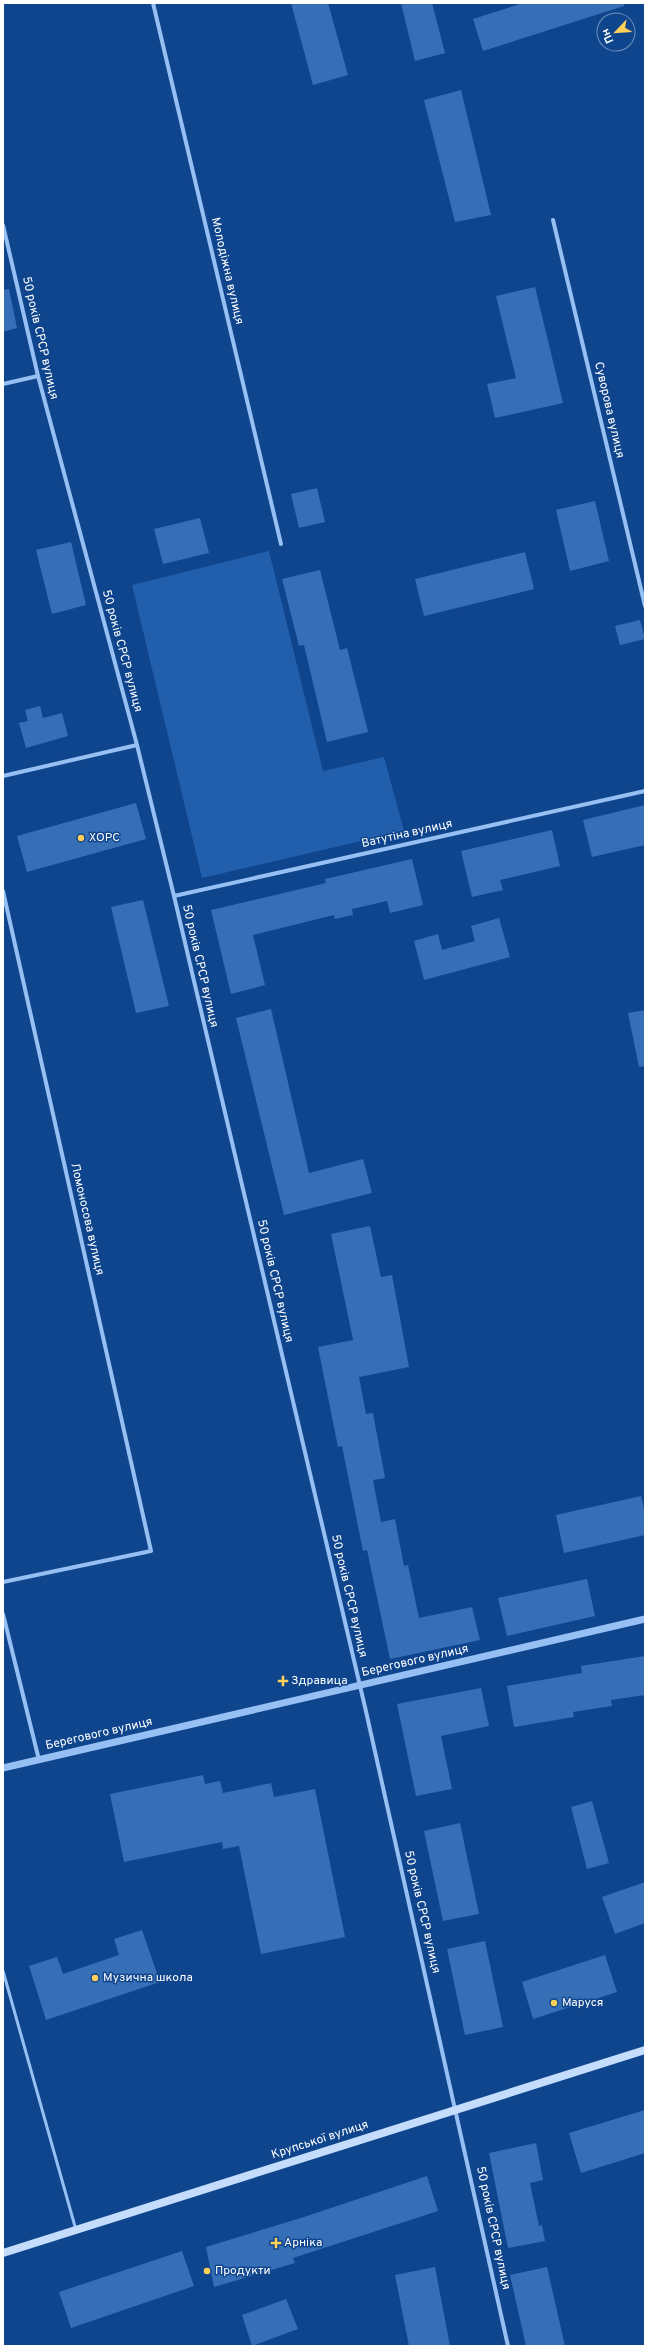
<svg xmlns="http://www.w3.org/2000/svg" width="648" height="2349" font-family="Overpass,sans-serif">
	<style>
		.green { fill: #215eac }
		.building { fill: #376fb7 }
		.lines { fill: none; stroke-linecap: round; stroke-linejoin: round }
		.service { stroke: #96bff3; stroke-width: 3 }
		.minor { stroke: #96bff3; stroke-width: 4 }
		.tertiary { stroke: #96bff3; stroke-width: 7 }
		.secondary { stroke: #c5ddfd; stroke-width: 8 }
		.poi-dot { fill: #ffd158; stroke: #0f458d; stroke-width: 1.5 }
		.labels { text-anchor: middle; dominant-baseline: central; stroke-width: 3; stroke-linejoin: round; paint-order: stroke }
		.street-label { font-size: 12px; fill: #fff; stroke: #0f458d }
		.poi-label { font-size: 12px; fill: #fff; stroke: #0f458d; text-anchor: start }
	</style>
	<rect width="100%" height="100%" fill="#0f458d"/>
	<!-- green -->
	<path class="green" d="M 269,551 L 323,771 L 384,757 L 404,831 L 202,878 L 132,585 Z"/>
	<!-- building -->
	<path class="building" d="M 291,3 L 328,3 L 348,75 L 313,85 Z
		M 401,3 L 432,3 L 445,53 L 415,61 Z
		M 523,3 L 624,3 L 624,6 L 483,51 L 473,19 Z
		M 461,90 L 491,215 L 455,222 L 424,100 Z
		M 535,287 L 563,403 L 495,418 L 487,384 L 516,378 L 496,296 Z
		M 9,289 L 17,328 L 3,332 L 3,290 Z
		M 317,488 L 325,522 L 299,528 L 291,494 Z
		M 595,501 L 609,561 L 570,571 L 556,510 Z
		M 200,518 L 209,553 L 163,564 L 154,529 Z
		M 71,542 L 86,605 L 52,614 L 36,550 Z
		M 525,552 L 534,589 L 424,616 L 415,579 Z
		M 320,570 L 340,650 L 347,648 L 368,732 L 327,742 L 304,645 L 299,646 L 282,579 Z
		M 640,620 L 645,639 L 620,645 L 615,626 Z
		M 40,706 L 43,718 L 62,713 L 68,736 L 26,748 L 19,723 L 28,721 L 25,710 Z
		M 136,803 L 146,839 L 27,872 L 17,836 Z
		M 645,805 L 645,845 L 592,857 L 583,820 Z
		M 552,830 L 560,866 L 500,880 L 503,890 L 472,897 L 461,851 Z
		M 412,859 L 423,905 L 390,913 L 387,901 L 352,909 L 353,915 L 335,919 L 334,915 L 253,935 L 265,985 L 231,994 L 211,910 L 326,883 L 325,879 Z
		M 143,900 L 169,1006 L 136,1013 L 111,907 Z
		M 499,918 L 510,957 L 424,980 L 414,941 L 438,934 L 442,950 L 475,941 L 471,926 Z
		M 271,1009 L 309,1173 L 363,1159 L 372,1193 L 284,1215 L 236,1018 Z
		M 645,1010 L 645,1066 L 639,1067 L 628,1013 Z
		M 370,1226 L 381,1277 L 392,1275 L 409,1367 L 359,1377 L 366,1414 L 373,1413 L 385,1478 L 373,1480 L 381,1522 L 395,1519 L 404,1566 L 408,1565 L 419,1618 L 472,1607 L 480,1640 L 390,1659 L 367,1550 L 363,1551 L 342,1446 L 338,1447 L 318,1347 L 353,1340 L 331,1234 Z
		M 641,1496 L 645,1513 L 645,1535 L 564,1553 L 556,1515 Z
		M 587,1579 L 595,1616 L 507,1636 L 498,1598 Z
		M 645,1656 L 645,1695 L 611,1700 L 612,1706 L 573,1712 L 574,1717 L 514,1727 L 507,1686 L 582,1673 L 581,1666 Z
		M 481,1688 L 489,1726 L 441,1736 L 452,1789 L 416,1796 L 397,1704 Z
		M 203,1775 L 205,1784 L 220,1781 L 223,1793 L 271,1783 L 274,1797 L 315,1789 L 345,1937 L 261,1954 L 239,1846 L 223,1849 L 222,1842 L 124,1862 L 110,1794 Z
		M 592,1801 L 609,1863 L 587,1869 L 571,1807 Z
		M 460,1823 L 479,1914 L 443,1921 L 424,1831 Z
		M 645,1882 L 645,1923 L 615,1934 L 602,1897 Z
		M 142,1930 L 160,1982 L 46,2020 L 29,1966 L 57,1957 L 63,1974 L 119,1955 L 114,1939 Z
		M 485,1941 L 503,2027 L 465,2035 L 447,1949 Z
		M 605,1955 L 617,1992 L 533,2019 L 522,1982 Z
		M 645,2110 L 645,2153 L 581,2173 L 569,2133 Z
		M 536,2143 L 543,2180 L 530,2183 L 539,2226 L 542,2225 L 545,2241 L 508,2248 L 489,2153 Z
		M 427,2176 L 438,2211 L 293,2258 L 295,2263 L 214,2287 L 206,2247 L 304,2217 Z
		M 182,2251 L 194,2286 L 71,2328 L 59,2292 Z
		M 435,2267 L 450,2346 L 409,2346 L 395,2275 Z
		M 547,2267 L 565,2346 L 526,2346 L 510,2275 Z
		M 286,2299 L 298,2329 L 252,2346 L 242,2315 Z"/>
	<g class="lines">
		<!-- service -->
		<path class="service" d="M 3,1971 L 76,2230"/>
		<!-- minor -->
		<path class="minor" d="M 153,3 L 281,544
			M 553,220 L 645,606
			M 3,225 L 38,376 L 137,745 L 174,896 L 365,1707 L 508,2346
			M 3,384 L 38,376
			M 3,776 L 137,745
			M 3,891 L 151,1551 L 3,1582
			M 174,896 L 645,791
			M 3,1614 L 39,1760"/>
		<!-- tertiary -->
		<path class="tertiary" d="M 3,1768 L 645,1619"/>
		<!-- secondary -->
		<path class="secondary" d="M 3,2253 L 645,2050"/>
	</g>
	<!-- markers -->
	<g class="poi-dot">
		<circle cx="81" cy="838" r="4"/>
		<path d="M281 1675h4v4h4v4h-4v4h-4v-4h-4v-4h4z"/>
		<circle cx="95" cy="1978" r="4"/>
		<circle cx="554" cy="2003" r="4"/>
		<path d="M274 2237h4v4h4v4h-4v4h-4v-4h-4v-4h4z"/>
		<circle cx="207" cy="2271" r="4"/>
	</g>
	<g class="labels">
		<!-- street labels -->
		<g class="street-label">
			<text transform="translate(227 271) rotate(77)">Молодіжна вулиця</text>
			<text transform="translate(40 338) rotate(77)">50 років СРСР вулиця</text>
			<text transform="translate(609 410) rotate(77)">Суворова вулиця</text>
			<text transform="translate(122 651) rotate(75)">50 років СРСР вулиця</text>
			<text transform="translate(407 834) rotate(-13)">Ватутіна вулиця</text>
			<text transform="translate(200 966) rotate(77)">50 років СРСР вулиця</text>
			<text transform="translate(87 1219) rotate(77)">Ломоносова вулиця</text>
			<text transform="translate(275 1281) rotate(77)">50 років СРСР вулиця</text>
			<text transform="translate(349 1596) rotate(77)">50 років СРСР вулиця</text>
			<text transform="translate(415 1661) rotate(-13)">Берегового вулиця</text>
			<text transform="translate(99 1734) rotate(-13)">Берегового вулиця</text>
			<text transform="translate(422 1912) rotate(77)">50 років СРСР вулиця</text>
			<text transform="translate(320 2140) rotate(-18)">Крупської вулиця</text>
			<text transform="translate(493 2228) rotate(78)">50 років СРСР вулиця</text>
		</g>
		<!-- poi labels -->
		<g class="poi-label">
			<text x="89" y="838">ХОРС</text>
			<text x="291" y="1681">Здравица</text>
			<text x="103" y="1978">Музична школа</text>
			<text x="562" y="2003">Маруся</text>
			<text x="284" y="2243">Арніка</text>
			<text x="215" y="2271">Продукти</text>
		</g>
	</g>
	<!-- border -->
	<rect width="648" height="2349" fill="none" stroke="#ffffff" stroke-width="8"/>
	<!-- north arrow -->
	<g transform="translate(616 32) rotate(245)"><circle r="19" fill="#0f458d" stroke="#6f8fbb"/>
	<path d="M0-3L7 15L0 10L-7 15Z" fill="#ffd158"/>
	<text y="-6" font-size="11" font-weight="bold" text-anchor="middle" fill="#ffffff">Пн</text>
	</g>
</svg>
